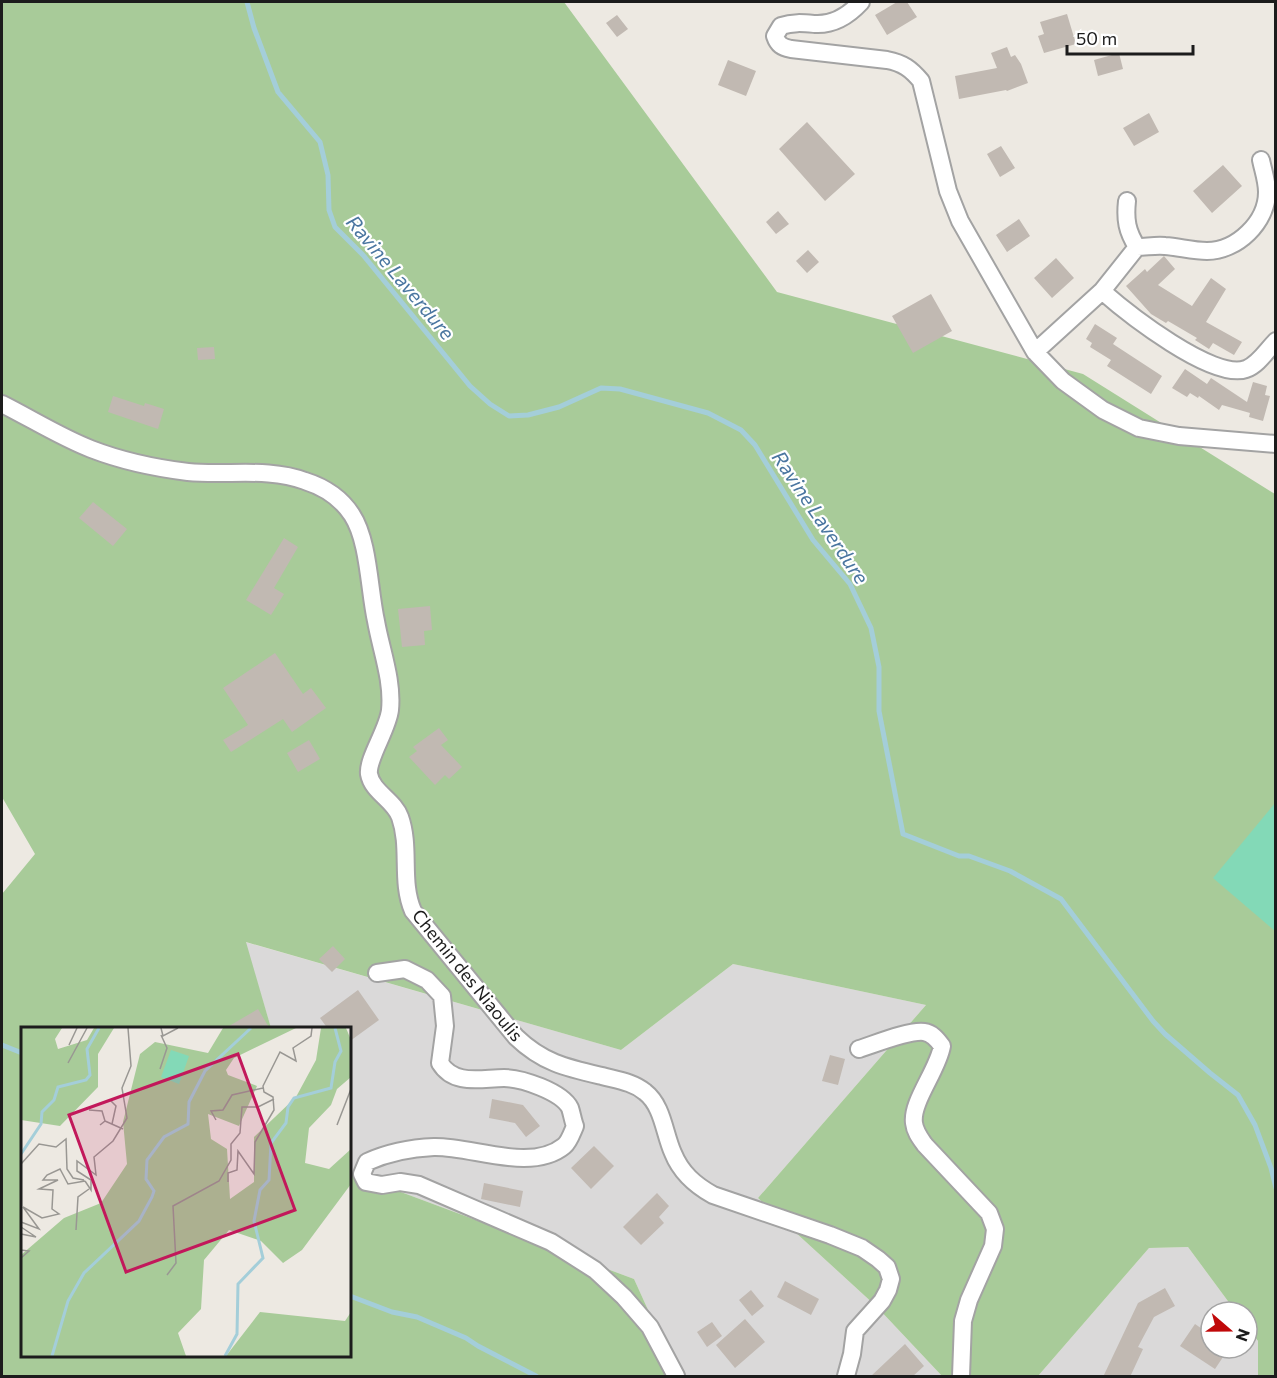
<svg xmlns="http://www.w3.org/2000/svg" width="1277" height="1378" font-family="Commissioner,sans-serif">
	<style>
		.residential { fill: #dad9d9 }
		.forest { fill: #a8cb99 }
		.pitch { fill: #83d9b7 }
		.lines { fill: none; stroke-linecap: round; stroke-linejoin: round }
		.stream { stroke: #a4ced9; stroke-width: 5 }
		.building { fill: #c1b9b2 }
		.minor-casing { stroke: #a3a3a3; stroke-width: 20 }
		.minor { stroke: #fff; stroke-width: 16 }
		.labels { text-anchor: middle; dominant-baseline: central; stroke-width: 4.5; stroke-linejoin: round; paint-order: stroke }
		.street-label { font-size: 18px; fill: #1c1c1c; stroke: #fff }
		.water-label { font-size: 20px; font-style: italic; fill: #4a76a0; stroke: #fff }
		.inset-river { fill: none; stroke: #a4ced9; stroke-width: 3 }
		.inset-road { fill: none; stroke: #999793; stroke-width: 1.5 }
		.view { fill: #c2185b; fill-opacity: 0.15; stroke: #c2185b; stroke-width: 3 }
		.inset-edge { fill: none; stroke: #1c1c1c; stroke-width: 3 }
	</style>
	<rect width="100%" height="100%" fill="#ede9e2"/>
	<!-- residential -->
	<path class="residential" d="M 245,942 L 621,1050 L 733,964 L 926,1005 L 758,1198 L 877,1307 L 942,1376 L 678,1376 L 634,1279 L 350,1173 L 350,1028 L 271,1028 Z
		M 1188,1247 L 1236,1312 L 1211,1312 L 1211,1348 L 1247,1348 L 1247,1326 L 1258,1341 L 1258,1376 L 1038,1376 L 1149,1248 Z"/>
	<!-- forest -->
	<path class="forest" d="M 2,2 L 564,2 L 777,292 L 1083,374 L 1275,494 L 1275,1376 L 1258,1376 L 1258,1341 L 1247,1326 L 1247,1312 L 1236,1312 L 1188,1247 L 1149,1248 L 1038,1376 L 942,1376 L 877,1307 L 758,1198 L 926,1005 L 733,964 L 621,1050 L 246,942 L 271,1028 L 22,1028 L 22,1356 L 350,1356 L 350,1173 L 634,1279 L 678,1376 L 2,1376 L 2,894 L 35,854 L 2,797 Z"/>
	<!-- pitch -->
	<path class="pitch" d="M 1275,803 L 1275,931 L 1213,878 Z"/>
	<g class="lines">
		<!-- stream -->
		<path class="stream" d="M 247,2 L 254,28 L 278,92 L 320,142 L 328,175 L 329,210 L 335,227 L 363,255 L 470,386 L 490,404 L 509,416 L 528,415 L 559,407 L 601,388 L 620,389 L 708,413 L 741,430 L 755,445 L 813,540 L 850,584 L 871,628 L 879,667 L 879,711 L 903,834 L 959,856 L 969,856 L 1010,871 L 1061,899 L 1153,1021 L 1165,1034 L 1210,1073 L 1238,1095 L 1255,1125 L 1271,1168 L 1276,1188
			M 2,1045 L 22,1053
			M 350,1296 L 392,1312 L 417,1317 L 466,1338 L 478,1346 L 536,1376"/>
	</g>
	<!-- building -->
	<path class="building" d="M 897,2 L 907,2 L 917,17 L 887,35 L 875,15 Z
		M 1067,14 L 1076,44 L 1044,53 L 1038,36 L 1044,34 L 1040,22 Z
		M 617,15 L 628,29 L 617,37 L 606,23 Z
		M 1007,47 L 1011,57 L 1015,55 L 1021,64 L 1028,83 L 1007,91 L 1006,90 L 959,99 L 955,76 L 997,68 L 991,53 Z
		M 1119,53 L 1123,69 L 1098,76 L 1094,60 Z
		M 728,60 L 756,71 L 746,96 L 718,85 Z
		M 1149,113 L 1159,132 L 1134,146 L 1123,128 Z
		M 807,122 L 855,174 L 825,201 L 779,149 Z
		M 1001,146 L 1015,168 L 1000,177 L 987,154 Z
		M 1223,165 L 1242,186 L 1212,213 L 1193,191 Z
		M 778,211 L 789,224 L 776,234 L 766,222 Z
		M 1019,219 L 1030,236 L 1007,252 L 996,235 Z
		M 808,250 L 819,262 L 807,273 L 796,261 Z
		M 1164,256 L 1175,269 L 1158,285 L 1192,306 L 1211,278 L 1226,289 L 1206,322 L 1242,342 L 1234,355 L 1213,343 L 1209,349 L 1195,340 L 1197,338 L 1168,321 L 1166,323 L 1151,314 L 1126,286 L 1145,269 L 1147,272 Z
		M 1056,258 L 1074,278 L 1052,298 L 1034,278 Z
		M 931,294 L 952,331 L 913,353 L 892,316 Z
		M 1095,324 L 1117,338 L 1113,344 L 1162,376 L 1151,394 L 1107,366 L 1111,360 L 1090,347 L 1092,343 L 1086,339 Z
		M 214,347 L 215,359 L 198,360 L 197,348 Z
		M 1185,369 L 1207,384 L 1211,378 L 1247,402 L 1253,382 L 1267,386 L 1265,395 L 1270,396 L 1263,421 L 1249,417 L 1250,413 L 1222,405 L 1219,410 L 1199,396 L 1198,398 L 1190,393 L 1187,397 L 1172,388 Z
		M 113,396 L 144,406 L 145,403 L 164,409 L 158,429 L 108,412 Z
		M 93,502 L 127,529 L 113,546 L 79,518 Z
		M 284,538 L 298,547 L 274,588 L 284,594 L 271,615 L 246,600 Z
		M 430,606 L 432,630 L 424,631 L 425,645 L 402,647 L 398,609 Z
		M 275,653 L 303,694 L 311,688 L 326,708 L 292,732 L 283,719 L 231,752 L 223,740 L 248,725 L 223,688 Z
		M 439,728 L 448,740 L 441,745 L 462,767 L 449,779 L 445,775 L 435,785 L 409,757 L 417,751 L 413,747 Z
		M 309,740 L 320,759 L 298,772 L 287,753 Z
		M 333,946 L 345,959 L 332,972 L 319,959 Z
		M 358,990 L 379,1020 L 350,1041 L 350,1029 L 328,1029 L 320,1018 Z
		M 258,1009 L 270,1029 L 224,1029 Z
		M 830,1055 L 845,1059 L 838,1085 L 822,1081 Z
		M 492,1099 L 523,1105 L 540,1126 L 526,1137 L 515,1123 L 489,1118 Z
		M 594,1146 L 614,1166 L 591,1189 L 571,1168 Z
		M 484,1183 L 523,1191 L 520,1207 L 481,1199 Z
		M 657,1193 L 669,1206 L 659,1217 L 664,1223 L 641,1245 L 623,1227 Z
		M 785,1281 L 819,1299 L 811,1315 L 777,1297 Z
		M 1165,1288 L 1175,1306 L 1154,1317 L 1138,1347 L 1143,1349 L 1130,1377 L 1103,1377 L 1138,1303 Z
		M 751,1290 L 764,1306 L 752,1316 L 739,1300 Z
		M 745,1319 L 765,1342 L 735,1368 L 716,1345 Z
		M 712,1322 L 722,1336 L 707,1347 L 697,1332 Z
		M 1195,1324 L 1211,1335 L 1211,1348 L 1229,1348 L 1215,1369 L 1180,1346 Z
		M 905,1344 L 924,1366 L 912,1377 L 870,1377 Z"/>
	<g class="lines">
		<defs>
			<path id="minor" d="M 861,2 C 849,15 833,25 815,24 C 803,23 793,22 781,26 L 775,36 C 778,45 782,47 791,49 L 887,60 C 903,63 911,69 921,81 L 948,191 L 960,221 L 1035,352 L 1063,381 L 1103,410 L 1139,428 L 1179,436 L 1276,444
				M 1127,201 C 1125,220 1127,231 1137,247 C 1146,247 1156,245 1165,246 C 1179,247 1193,251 1207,251 C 1237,251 1267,222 1267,192 C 1267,181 1263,170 1261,160
				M 1102,291 C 1127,313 1213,381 1246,369 C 1258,365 1267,350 1276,341
				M 1035,352 L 1102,291 L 1137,247
				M 2,404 C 30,418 62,438 91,449 C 122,461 155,468 188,472 C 227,476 268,467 305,481 C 324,487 341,498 352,515 C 369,541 369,590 376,621 C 381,650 393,680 390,710 C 388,729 367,759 369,774 C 372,792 394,800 400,817 C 411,848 400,881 413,911 L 516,1037 C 543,1063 567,1068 602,1076 C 617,1080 633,1082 645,1092 C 663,1106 664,1133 673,1153 C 681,1173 695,1185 713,1195 L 830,1235 L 862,1248 L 878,1259 L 887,1267 L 891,1279 L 888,1290 L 882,1301 L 855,1331 L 852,1354 L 846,1376
				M 377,973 L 405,969 L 427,980 L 442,996 L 445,1026 L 440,1063 C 454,1086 481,1078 504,1078 C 522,1078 562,1092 570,1108 C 572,1114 573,1121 575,1126 C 572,1133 569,1142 564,1146 C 531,1173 472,1146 434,1147 C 410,1148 389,1152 367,1162 L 362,1174 L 366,1182 L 382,1185 L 400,1182 L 419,1185 L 551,1242 L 595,1270 L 624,1297 L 650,1327 L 676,1376
				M 859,1049 C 875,1044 909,1030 924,1032 C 932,1033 937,1039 942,1046 C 938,1070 911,1102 914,1123 C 915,1132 920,1138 925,1145 L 989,1213 L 995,1229 L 993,1246 L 969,1300 L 963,1321 L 961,1376"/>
		</defs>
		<!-- minor casing -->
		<use href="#minor" class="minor-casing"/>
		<!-- minor -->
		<use href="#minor" class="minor"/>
	</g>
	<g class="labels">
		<!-- street labels -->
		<g class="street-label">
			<text transform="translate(468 975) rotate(51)">Chemin des Niaoulis</text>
		</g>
		<!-- water labels -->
		<g class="water-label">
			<text transform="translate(401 277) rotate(50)">Ravine Laverdure</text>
			<text transform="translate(821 517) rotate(56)">Ravine Laverdure</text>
		</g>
	</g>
	<!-- overview -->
	<g transform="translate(21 1027)">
		<rect width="330" height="330" fill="#ede9e2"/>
		<path d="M 0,1 L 41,1 L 34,12 L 37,22 L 66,13 L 73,1 L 93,1 L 77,27 L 77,60 L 39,99 L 0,93 ZM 202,1 L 275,1 L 213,31 L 205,43 L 207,48 L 236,59 L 218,99 L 187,87 L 190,112 L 206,122 L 209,172 L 233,155 L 233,110 L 275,70 L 295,33 L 300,1 L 325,1 L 330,13 L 330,50 L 316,62 L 310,78 L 288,101 L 284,136 L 308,142 L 330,122 L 330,157 L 281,223 L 262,236 L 240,214 L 208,203 L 183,233 L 180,282 L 157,306 L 165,329 L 0,329 L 0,228 L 43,191 L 80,176 L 106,137 L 102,95 L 119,27 L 134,15 L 187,26 ZM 239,285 L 324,294 L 330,285 L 330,329 L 205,329 Z" fill="#a8cb99"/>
		<path d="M 150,23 L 168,29 L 158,57 L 140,50 Z" fill="#83d9b7"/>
		<path class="inset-river" d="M 0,127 L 20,97 L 21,85 L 33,73 L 37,60 L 65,53 L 69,48 L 66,22 L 78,1M 31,329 L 47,274 L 63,246 L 118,194 L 131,170 L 133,164 L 125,152 L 126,133 L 143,110 L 167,97 L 168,75 L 184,44 L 230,1M 204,329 L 216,307 L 217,257 L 242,231 L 233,194 L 239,163 L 248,153 L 250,116 L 265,96 L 267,80 L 273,71 L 310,61 L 314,35 L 320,24 L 314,1"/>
		<path class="inset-road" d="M 140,1 L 142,9 L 157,1M 48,18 L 56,1M 47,36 L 66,1M 139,42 L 146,21 L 140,8M 89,73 L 95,79 L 91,97M 68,83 L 81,84 L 84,94 L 79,98M 195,93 L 190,84 L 202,83 L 211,68 L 242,61M 84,94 L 102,102M 316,98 L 330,62M 0,137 L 18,117 L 35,120 L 45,112 L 46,142 L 52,151 L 63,153M 64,154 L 70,163 L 70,153 L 56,144 L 56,134 L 75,148 L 73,130 L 92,114 L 106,91 L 101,61 L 110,39 L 107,1M 207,155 L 207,146 L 216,143 L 217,124 L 233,147 L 234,115 L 253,83 L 252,70 L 243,65 L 242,59 L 259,25 L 275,34 L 272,21 L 290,9 L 291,1M 0,195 L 18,202 L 2,180 L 21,191 L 38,187 L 31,182 L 32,163 L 18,162 L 37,153 L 22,153 L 26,148 L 39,142 L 47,157 L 64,154M 0,200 L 15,210 L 0,207M 55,203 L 57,170 L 68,162M 0,223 L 8,224 L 0,231M 146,248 L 155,236 L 152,179 L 198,154 L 210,133 L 210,117 L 219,106 L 221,80 L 237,80 L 253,72"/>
		<path class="view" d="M 217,27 L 274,183 L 105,245 L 48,88 Z"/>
		<rect width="330" height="330" class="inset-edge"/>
	</g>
	<!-- border -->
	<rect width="1277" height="1378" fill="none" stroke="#1c1c1c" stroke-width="6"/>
	<!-- north arrow -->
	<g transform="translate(1229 1330) rotate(110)"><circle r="28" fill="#ffffff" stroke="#a4a4a4" stroke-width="1.5"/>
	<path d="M0-4.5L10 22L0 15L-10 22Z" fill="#c0090a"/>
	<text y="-9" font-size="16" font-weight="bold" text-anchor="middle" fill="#1c1c1c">N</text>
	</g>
	<!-- scale -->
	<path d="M1067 45v9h126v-9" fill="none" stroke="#1c1c1c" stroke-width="3"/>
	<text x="1076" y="45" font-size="18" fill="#1c1c1c" stroke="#ffffff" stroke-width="4.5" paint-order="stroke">50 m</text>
</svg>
